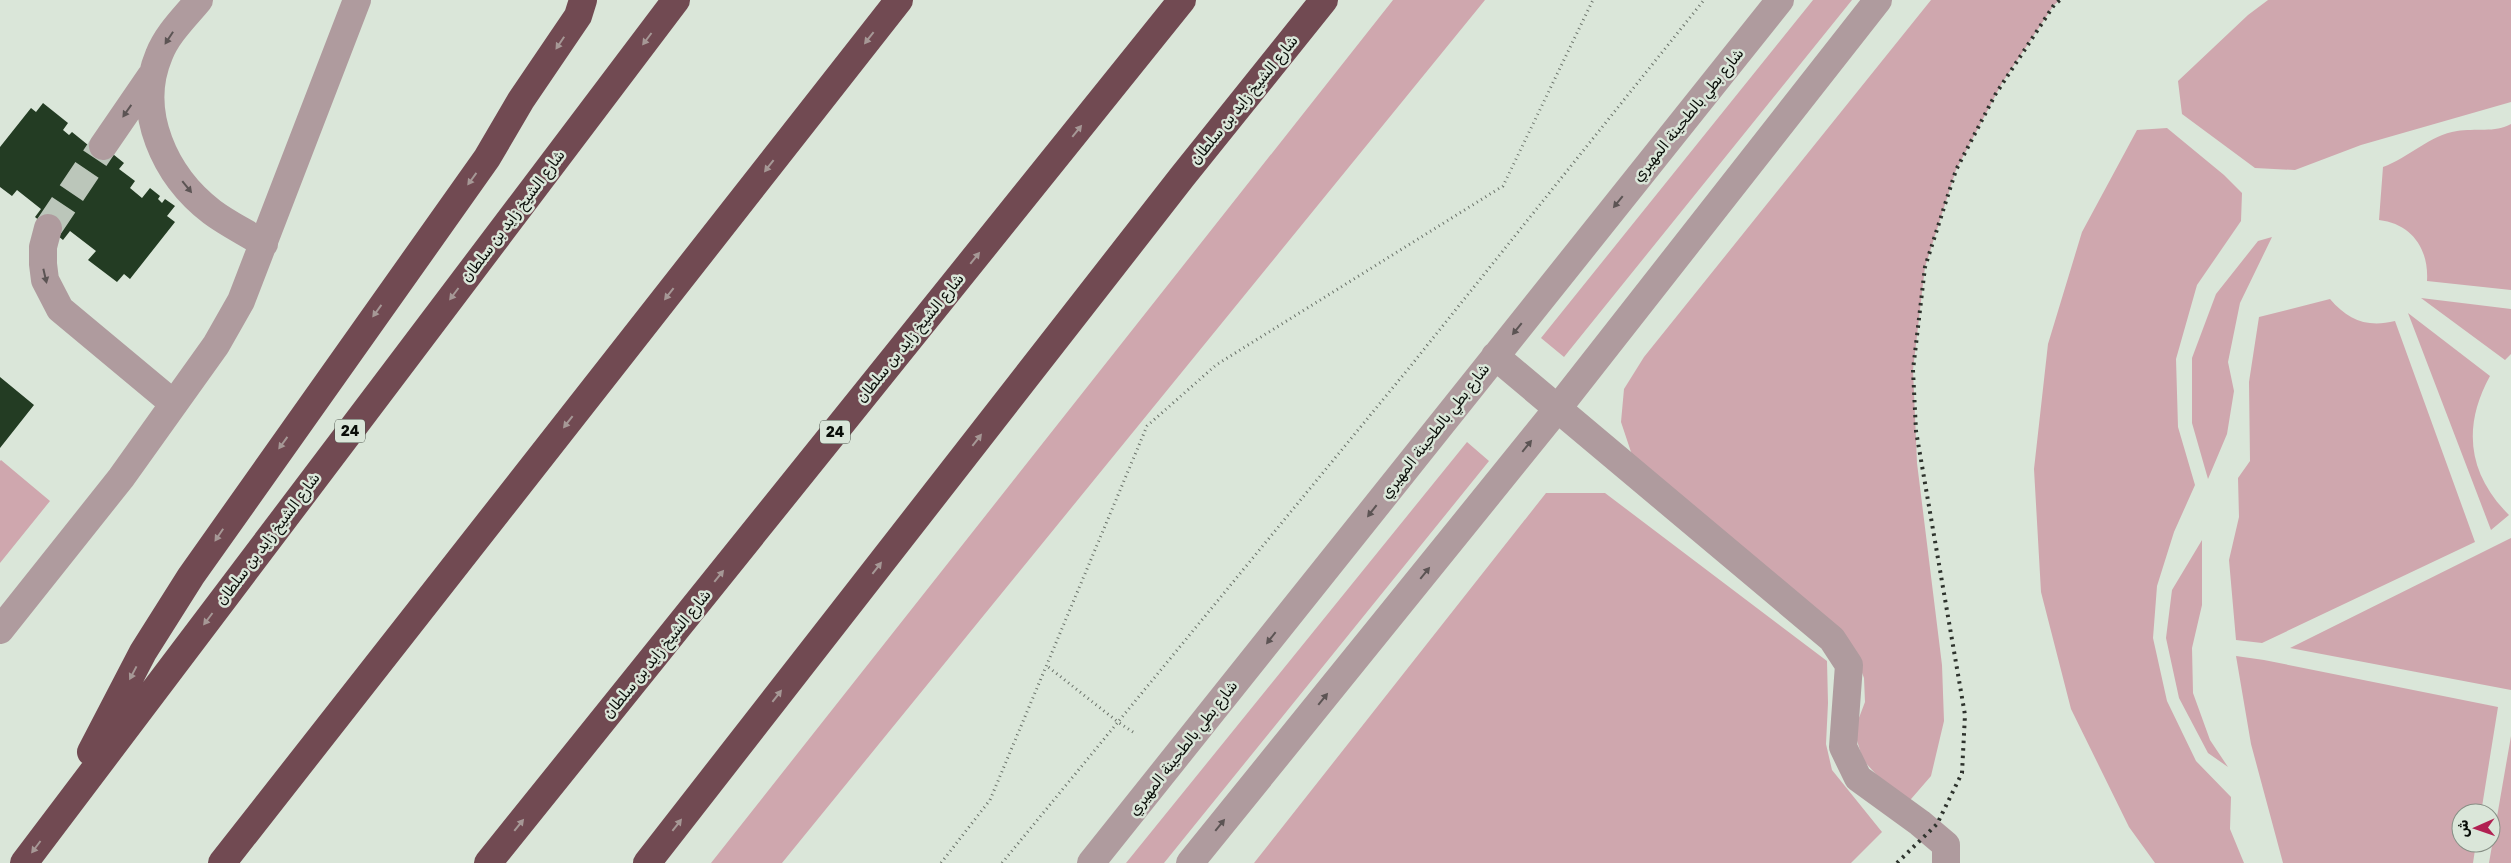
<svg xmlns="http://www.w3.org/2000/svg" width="2511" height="863" font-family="Rubik,'Noto Sans Arabic',sans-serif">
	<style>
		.green { fill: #cfa7ae }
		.building { fill: #233c23 }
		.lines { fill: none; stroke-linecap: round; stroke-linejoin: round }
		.minor-tunnel { stroke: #bbc6ba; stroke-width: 28; stroke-dasharray: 28 14; stroke-linecap: butt }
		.path { stroke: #697168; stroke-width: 3; stroke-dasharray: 1 4; stroke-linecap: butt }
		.minor { stroke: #af9b9e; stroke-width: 28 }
		.highway { stroke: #714a52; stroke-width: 28 }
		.rail { stroke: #2e332d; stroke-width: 4; stroke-dasharray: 2.5 5; stroke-linecap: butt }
		.oneway { fill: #5c5454 }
		.oneway2 { fill: #a69896 }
		.labels { text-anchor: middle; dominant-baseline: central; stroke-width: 5; stroke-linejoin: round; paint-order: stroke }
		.shield { fill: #dae6d9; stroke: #484f47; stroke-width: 1 }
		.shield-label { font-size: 14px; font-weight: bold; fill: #0a0e09 }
		.street-label { font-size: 15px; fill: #0a0e09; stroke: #dae6d9 }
	</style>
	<rect width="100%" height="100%" fill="#dae6d9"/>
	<!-- green -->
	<path class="green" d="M 1393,0 L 1485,0 L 782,863 L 711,863 Z
		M 1813,0 L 1852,0 L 1564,357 L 1541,338 Z
		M 1931,0 L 2060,0 L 2054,5 L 2002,83 L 1956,170 L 1925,267 L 1913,370 L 1917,463 L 1942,665 L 1944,721 L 1931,776 L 1905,806 L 1863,760 L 1854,731 L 1865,702 L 1864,678 L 1854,651 L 1635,464 L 1621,422 L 1624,389 L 1644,357 Z
		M 2268,0 L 2511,0 L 2511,102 L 2361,145 L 2295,170 L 2255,168 L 2182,114 L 2178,81 L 2248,15 Z
		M 2511,124 L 2511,290 L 2427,281 C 2429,249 2412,224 2379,220 L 2383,167 C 2408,158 2430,135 2457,131 C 2475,128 2495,133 2511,124 Z
		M 2167,128 L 2224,175 L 2242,193 L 2241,221 L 2197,285 L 2176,359 L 2178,427 L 2195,485 L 2174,532 L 2157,586 L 2153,638 L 2167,701 L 2196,761 L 2231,797 L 2230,829 L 2244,863 L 2155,863 L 2129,827 L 2071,709 L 2041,592 L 2034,469 L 2048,344 L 2082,232 L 2137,130 Z
		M 2272,237 L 2240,303 L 2228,362 L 2234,391 L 2227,434 L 2208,479 L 2192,423 L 2192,358 L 2216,294 L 2258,241 Z
		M 2421,298 L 2511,309 L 2511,354 L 2505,360 Z
		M 2330,299 C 2348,320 2367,328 2395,321 L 2475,542 L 2262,643 L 2236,640 L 2229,560 L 2239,517 L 2238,478 L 2250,461 L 2249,382 L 2259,317 Z
		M 2408,313 L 2490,376 C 2462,427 2468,474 2509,515 L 2491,530 Z
		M 1467,442 L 1489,461 L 1164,863 L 1126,863 Z
		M 1,460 L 50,501 L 0,563 L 0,461 Z
		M 1546,493 L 1605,493 L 1827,661 L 1828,703 L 1826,744 L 1832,770 L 1882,832 L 1851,863 L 1254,863 Z
		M 2511,538 L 2511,690 L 2290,648 Z
		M 2202,540 L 2202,605 L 2192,648 L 2193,693 L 2210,740 L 2228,767 L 2208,753 L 2179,698 L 2166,638 L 2172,590 Z
		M 2236,656 L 2264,660 L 2498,707 L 2481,813 L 2461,813 L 2461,843 L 2476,843 L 2473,863 L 2283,863 L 2251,744 Z
		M 2511,736 L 2511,863 L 2489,863 Z"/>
	<!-- building -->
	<path class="building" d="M 43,103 L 68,123 L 63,130 L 69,135 L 72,132 L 88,145 L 93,138 L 124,163 L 119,169 L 135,181 L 130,188 L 142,198 L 150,188 L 160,196 L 158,199 L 162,203 L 165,199 L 175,206 L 167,216 L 175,222 L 130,279 L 124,274 L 117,282 L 88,260 L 96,251 L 70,231 L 63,240 L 35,217 L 41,209 L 17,190 L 12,196 L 0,187 L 0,147 L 31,108 L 36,112 Z
		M 0,377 L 34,405 L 0,448 Z"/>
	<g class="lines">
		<!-- minor-tunnel -->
		<path class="minor-tunnel" d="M 48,228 L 103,146"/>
		<!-- path -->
		<path class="path" d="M 1133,732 L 1118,722 L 1409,368 L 1704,0
			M 941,863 L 990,800 L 1147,426 L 1216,365 L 1503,186 L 1593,0
			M 1002,863 L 1118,722 L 1047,666"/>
		<!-- minor -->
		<path class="minor" d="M 199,0 C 185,17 167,34 159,55 C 135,112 165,176 212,212 C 228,224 247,233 264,244
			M 103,146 L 151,76
			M 48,228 L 43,247 L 43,264 L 45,280 L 60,309 L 174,404
			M 1495,356 L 1832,639 L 1849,665 L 1843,747 L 1858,778 L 1920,823 L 1946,845 L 1946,863
			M 0,630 L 121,478 L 216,345 L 241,301 L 357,0
			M 1091,863 L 1780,0
			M 1190,863 L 1558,408 L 1878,0"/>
		<!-- highway -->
		<path class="highway" d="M 91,752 L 143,652 L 191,576 L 487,158 L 521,100 L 578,16 L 583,0
			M 24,863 L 676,0
			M 222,863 L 899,0
			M 488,863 L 1182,0
			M 647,863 L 1182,177 L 1324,0"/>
		<!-- rail -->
		<path class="rail" d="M 1897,863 L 1937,824 L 1962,773 L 1965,715 L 1916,431 L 1913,370 L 1925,267 L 1956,170 L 1995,95 L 2054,5 L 2060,0"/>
	</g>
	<!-- one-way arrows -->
	<defs><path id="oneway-solid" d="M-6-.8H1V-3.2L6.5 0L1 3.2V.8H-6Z" transform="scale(1.25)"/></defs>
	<g class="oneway">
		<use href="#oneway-solid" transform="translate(169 38) rotate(123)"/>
		<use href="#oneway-solid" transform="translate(127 111) rotate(125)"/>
		<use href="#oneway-solid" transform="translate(187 187) rotate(51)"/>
		<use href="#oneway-solid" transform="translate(1618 202) rotate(129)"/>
		<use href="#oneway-solid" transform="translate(45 276) rotate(77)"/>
		<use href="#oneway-solid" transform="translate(1517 329) rotate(129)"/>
		<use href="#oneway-solid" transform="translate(1527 446) rotate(-51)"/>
		<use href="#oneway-solid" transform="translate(1372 511) rotate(128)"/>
		<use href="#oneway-solid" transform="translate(1425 573) rotate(-51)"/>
		<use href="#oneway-solid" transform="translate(1271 638) rotate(128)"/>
		<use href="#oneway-solid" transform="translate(1323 699) rotate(-51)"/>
		<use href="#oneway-solid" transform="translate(1220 825) rotate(-51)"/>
	</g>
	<g class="oneway2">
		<use href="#oneway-solid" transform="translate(869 38) rotate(128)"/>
		<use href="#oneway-solid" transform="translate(647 39) rotate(127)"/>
		<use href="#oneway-solid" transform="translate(560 43) rotate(124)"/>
		<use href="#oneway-solid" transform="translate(1077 131) rotate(-51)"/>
		<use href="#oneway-solid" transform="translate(769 166) rotate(128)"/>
		<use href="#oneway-solid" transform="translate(472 179) rotate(126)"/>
		<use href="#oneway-solid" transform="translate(975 258) rotate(-51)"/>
		<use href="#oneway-solid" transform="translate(454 294) rotate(127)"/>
		<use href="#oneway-solid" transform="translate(669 294) rotate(128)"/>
		<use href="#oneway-solid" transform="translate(377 311) rotate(126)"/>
		<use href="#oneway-solid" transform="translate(568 422) rotate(128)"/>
		<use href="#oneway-solid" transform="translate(977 440) rotate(-52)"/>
		<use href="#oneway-solid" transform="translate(283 443) rotate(126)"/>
		<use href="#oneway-solid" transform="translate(219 535) rotate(124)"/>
		<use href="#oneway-solid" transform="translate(877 568) rotate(-52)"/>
		<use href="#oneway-solid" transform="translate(719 576) rotate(-51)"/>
		<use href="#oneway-solid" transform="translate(208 619) rotate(127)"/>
		<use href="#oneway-solid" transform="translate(133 673) rotate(118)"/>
		<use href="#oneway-solid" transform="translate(777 696) rotate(-52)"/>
		<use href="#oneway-solid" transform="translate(519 825) rotate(-51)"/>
		<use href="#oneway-solid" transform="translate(677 825) rotate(-52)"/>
		<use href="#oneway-solid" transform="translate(36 847) rotate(127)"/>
	</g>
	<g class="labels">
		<!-- shield labels -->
		<g class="shield">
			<rect x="335" y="419.5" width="30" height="23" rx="4"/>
			<rect x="820" y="420.5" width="30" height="23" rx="4"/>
		</g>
		<g class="shield-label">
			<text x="350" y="431">24</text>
			<text x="835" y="432">24</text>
		</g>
		<!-- street labels -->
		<g class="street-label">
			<text transform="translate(1244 100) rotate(-51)">شارع الشيخ زايد بن سلطان</text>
			<text transform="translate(1688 115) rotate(-51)">شارع بطي بالطحينة المهيري</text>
			<text transform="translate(513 216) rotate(-53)">شارع الشيخ زايد بن سلطان</text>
			<text transform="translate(910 338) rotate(-51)">شارع الشيخ زايد بن سلطان</text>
			<text transform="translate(1435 431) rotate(-52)">شارع بطي بالطحينة المهيري</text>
			<text transform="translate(268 539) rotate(-53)">شارع الشيخ زايد بن سلطان</text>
			<text transform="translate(657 654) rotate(-51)">شارع الشيخ زايد بن سلطان</text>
			<text transform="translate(1183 748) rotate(-52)">شارع بطي بالطحينة المهيري</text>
		</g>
	</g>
	<!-- north arrow -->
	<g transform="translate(2476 828) rotate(268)"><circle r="24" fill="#dae6d9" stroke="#879086"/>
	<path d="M0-4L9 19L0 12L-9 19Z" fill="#b12152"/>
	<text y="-8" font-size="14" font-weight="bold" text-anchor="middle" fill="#0a0e09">ش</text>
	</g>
</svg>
